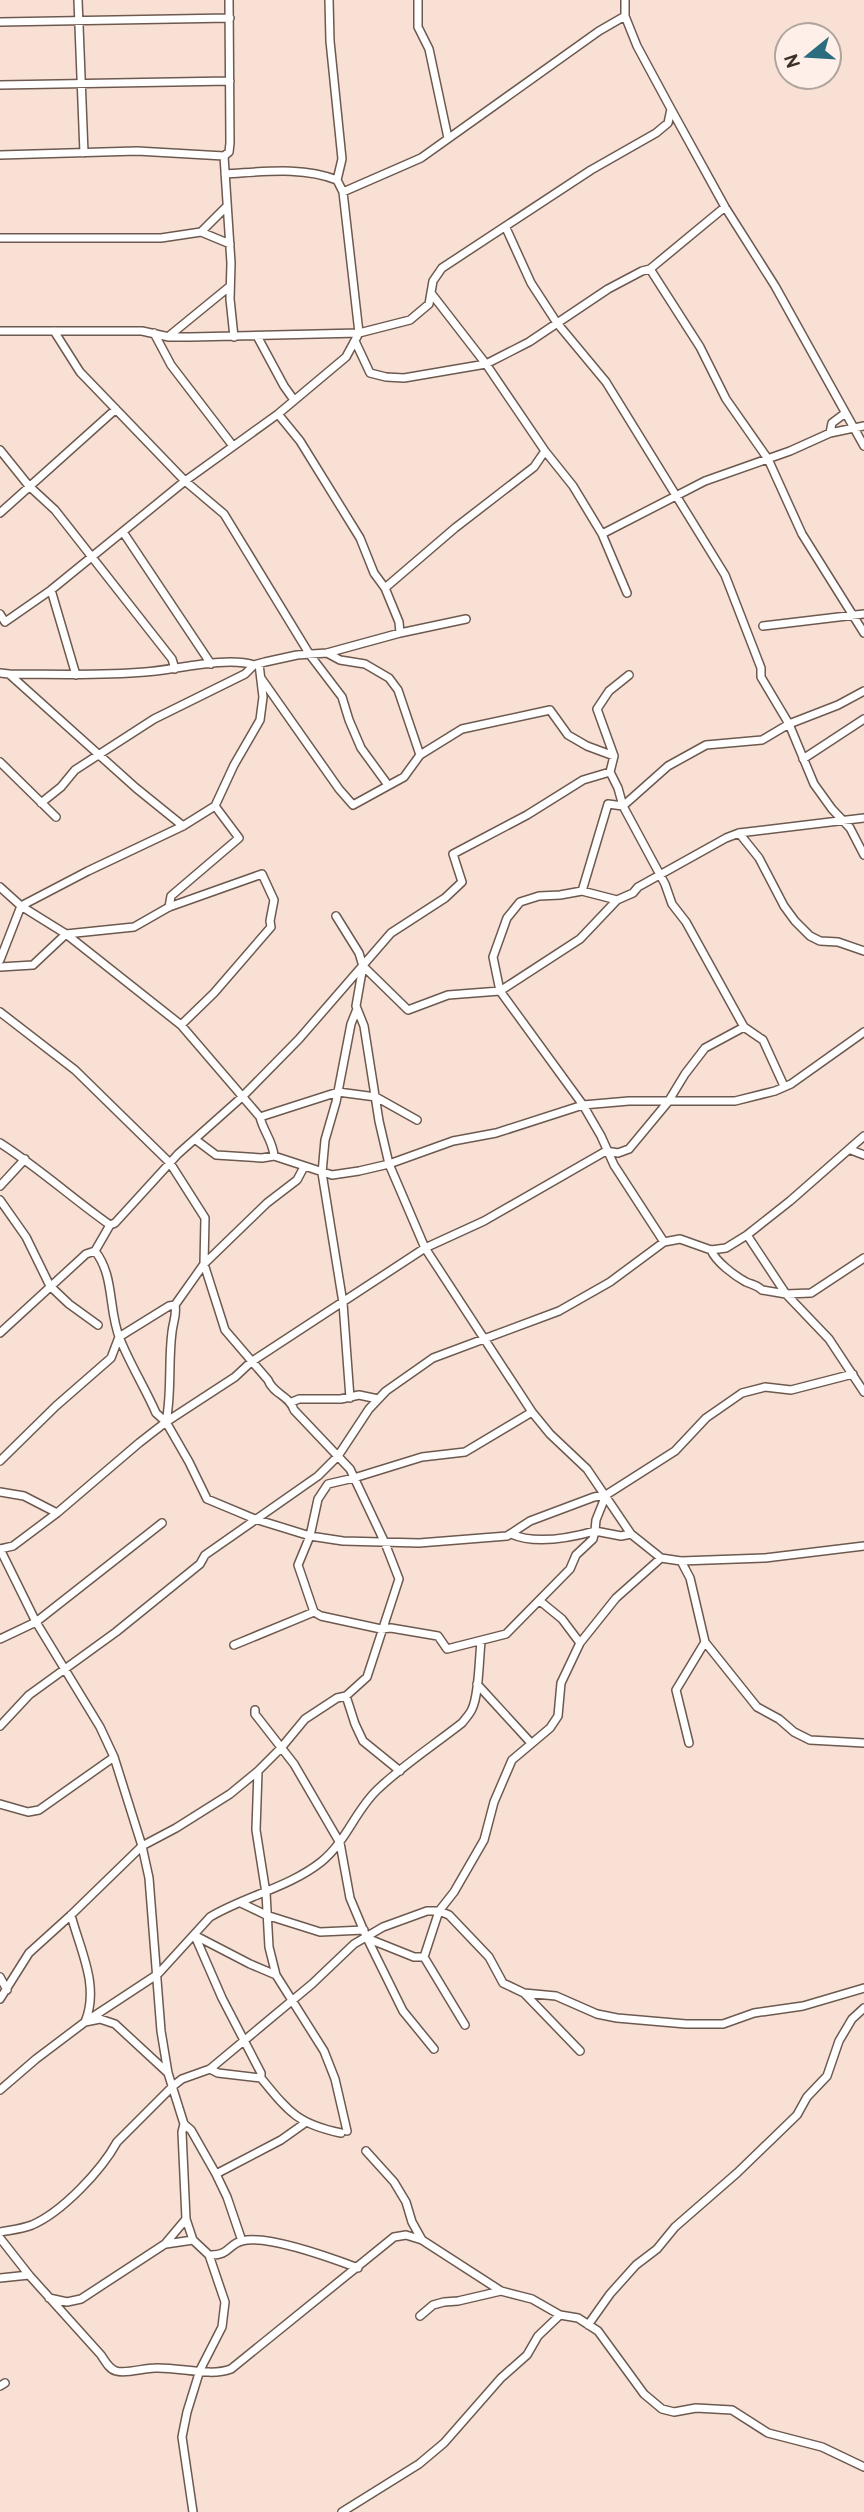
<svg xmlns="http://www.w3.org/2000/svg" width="864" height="2512" font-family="Overpass,sans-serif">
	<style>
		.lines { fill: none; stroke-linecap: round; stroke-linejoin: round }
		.minor-casing { stroke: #6d594f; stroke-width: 10 }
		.minor { stroke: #fff; stroke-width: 7 }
	</style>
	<rect width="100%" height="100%" fill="#f8e1d4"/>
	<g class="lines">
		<defs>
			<path id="minor" d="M 78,0 L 84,153
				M 229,0 L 230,143 L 229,152 L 224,156 L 231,263 L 230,299 L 234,337
				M 329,0 L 330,41 L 342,159 L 337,180
				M 418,0 L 418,27 L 429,49 L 448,138
				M 625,0 L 625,16 L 637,46 L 671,109 L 725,207 L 775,286 L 864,446
				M 0,22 L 230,18
				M 0,85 L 230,81
				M 0,155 L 137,151 L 224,156
				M 343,192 L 421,158 L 599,31 L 625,16
				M 506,228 L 531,283 L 557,323 L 606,382 L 725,575 L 761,668 L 761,677 L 789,724 L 814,784 L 832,809 L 850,828 L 864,855
				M 201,232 L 227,206
				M 0,238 L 161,238 L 201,232 L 230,244
				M 650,269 L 700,347 L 726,399 L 768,459 L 802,534 L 864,633
				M 431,293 L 486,364 L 545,451 L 573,486 L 602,534 L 627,593
				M 0,331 L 142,331 L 169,337 L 191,337 L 359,333 L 410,320 L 429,304 L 433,281 L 442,268 L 591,170 L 656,133 L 668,123 L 671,109
				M 54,331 L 80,372 L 185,481 L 224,514 L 310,655 L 342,697 L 349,720 L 361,748 L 388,785
				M 154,333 L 171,365 L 233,446
				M 169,336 L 229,287
				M 257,336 L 284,386 L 294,400
				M 355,341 L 370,373 L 386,377 L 404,378 L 486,364 L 529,342 L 608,289 L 642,271 L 650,269 L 725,207
				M 278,414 L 300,441 L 360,538 L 374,573 L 385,588 L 399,622 L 400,633
				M 830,433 L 832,423 L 844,414
				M 0,450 L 29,486 L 55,510 L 172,659 L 175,669
				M 0,513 L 116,409
				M 123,532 L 211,664
				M 602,534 L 705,481 L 790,451 L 830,433 L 864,426
				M 385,588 L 455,528 L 534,467 L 545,451
				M 51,590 L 76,675
				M 0,614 L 5,622 L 51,590 L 185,481 L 278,414 L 346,357 L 359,333 L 343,192 L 337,180 C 302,166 262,172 225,174
				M 763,626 L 864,614
				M 327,653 L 340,660 L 365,664 L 389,678 L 398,690 L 420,755
				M 0,673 L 9,674 L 136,788 L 183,826
				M 9,674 C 54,674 100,676 145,672 C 175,670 226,656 254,665
				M 261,678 L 339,789 L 353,805 L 404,777 L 420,755 L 462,729 L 550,710 L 568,735 L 587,746 L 614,756
				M 803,759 L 864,719
				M 0,762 L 56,817
				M 610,772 L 618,788 L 623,806 L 665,884 L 672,904 L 686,922 L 744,1027 L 763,1040 L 784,1086
				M 41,803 L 61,787 L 75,770 L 154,719 L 245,674 L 254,665 L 265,662 L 297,655 L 327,653 L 400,633 L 466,619
				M 739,833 L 759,858 L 784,906 L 795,921 L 810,936 L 820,941 L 838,942 L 864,951
				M 0,887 L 21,906 L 66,934 L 181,1025 L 260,1117 C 263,1131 273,1141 274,1156
				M 582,891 L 608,804 L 623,806 L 668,766 L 706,745 L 762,740 L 789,724 L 838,705 L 864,691
				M 617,900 L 582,891 L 560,895 L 539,896 L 520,902 L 507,918 L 493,957 L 500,991 L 583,1105 L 601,1136 L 614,1165 L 664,1242
				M 169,907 L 171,896 L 239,838 L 215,806
				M 336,916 L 359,953 L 363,966 L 356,1006 L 364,1026 L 379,1121 L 389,1164 L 425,1248 L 532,1412 L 550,1434 L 587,1469 L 631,1534 L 661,1558 L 681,1561 L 765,1558 L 864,1546
				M 0,960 L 21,906 L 88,871 L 183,826 L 215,806 L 234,765 L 260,720 L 263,697 L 259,664
				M 363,966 L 408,1010 L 448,995 L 500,991 L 580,939 L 617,900 L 633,893 L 638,887 L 726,838 L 739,833 L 864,818
				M 0,967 L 33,965 L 66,934 L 134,927 L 169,907 L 262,874 L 274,900 L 270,921 L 271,927 L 214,993 L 181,1025
				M 0,1012 L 75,1070 L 170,1163 L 205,1218 L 204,1264 L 225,1330 L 268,1380 C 273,1394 290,1396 294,1410 L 350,1469 L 385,1543 L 399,1579 L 367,1677 L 346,1696 L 337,1698 L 305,1719 L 281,1748 L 258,1771 L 256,1830 L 266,1893 L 269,1947 L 276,1975 L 324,2051 L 335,2079 L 347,2131
				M 260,1117 L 338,1092 L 376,1097 L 417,1120
				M 196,1140 L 216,1155 L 262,1158 L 274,1156 L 332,1175 L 359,1171 L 389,1164 L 453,1141 L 496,1133 L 583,1105 L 629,1101 L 735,1101 L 775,1091 L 791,1084 L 864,1032
				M 0,1143 C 39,1168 73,1199 110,1225
				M 851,1150 L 864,1155
				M 0,1186 L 25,1159
				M 0,1200 L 26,1237 L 50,1286 L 69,1304 L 98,1325
				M 747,1235 L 786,1294 L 829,1339 L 864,1392
				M 711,1250 C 716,1262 735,1276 746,1282 C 753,1285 757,1285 762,1290 L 786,1294 L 811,1293 L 864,1258
				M 95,1251 C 115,1276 108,1311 120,1339 C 130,1364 145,1388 156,1413 L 166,1422 L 189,1462 L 207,1499 L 255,1519 L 310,1536 L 343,1541 L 419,1543 L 507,1536 L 530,1521 L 594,1497 L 606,1495 L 675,1451 L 706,1418 L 742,1393 L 765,1387 L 791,1390 L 853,1374
				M 0,1333 L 86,1254 L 95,1251 L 110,1225 L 115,1223 L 178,1154 L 242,1097 L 299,1039 L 391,933 L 445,898 L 462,882 L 453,854 L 527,815 L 583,780 L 610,772 L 614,756 L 597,709 L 609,691 L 629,675
				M 350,1398 L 343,1303 L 322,1173 L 325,1140 L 336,1102 L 351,1024 L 357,1009
				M 292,1402 L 299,1399 L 341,1399 L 359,1395 L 378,1399
				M 532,1412 L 465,1452 L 422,1457 L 354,1478 L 328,1484 L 318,1499 L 310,1536 L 298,1565 L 314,1612 L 321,1616 L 381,1629 L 391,1628 L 438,1636 L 447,1649 L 506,1634 L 570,1569 L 576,1555 L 593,1539 L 595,1531 L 621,1536 L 631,1534
				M 166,1422 C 172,1393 168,1362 172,1332 C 173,1322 177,1315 175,1305 L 204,1264 L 267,1203 L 297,1180 L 304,1167
				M 0,1461 L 56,1406 L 111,1358 L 119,1337 L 169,1306 L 175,1305
				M 0,1492 L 24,1496 L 57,1513
				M 511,1534 C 536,1545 570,1538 595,1531 L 596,1520 L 606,1495
				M 0,1549 L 13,1546 L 57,1513 L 139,1443 L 166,1422 L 235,1377 L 251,1362 L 425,1248 L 484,1221 L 606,1151 L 618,1153 L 629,1149 L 668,1102 L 685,1074 L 705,1048 L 744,1027
				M 0,1549 L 36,1622 L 100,1727 L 114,1757 L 142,1846 L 149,1878 L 161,2031 L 168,2073 L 184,2124 L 191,2130 L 216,2174 L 227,2197 L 242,2241
				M 681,1561 L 690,1578 L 705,1642 L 757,1707 L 779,1719 L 794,1732 L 810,1740 L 864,1743
				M 540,1601 L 562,1619 L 580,1643
				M 0,1639 L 36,1622 L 162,1523
				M 234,1645 L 314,1612
				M 477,1684 L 531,1743
				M 346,1696 L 355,1724 L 363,1741 L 400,1771
				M 255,1710 L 255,1714 L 294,1764 L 340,1843 L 350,1898 L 366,1936 L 403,2011 L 434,2049
				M 0,1726 L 29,1695 L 116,1632 L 200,1564 L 205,1555 L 318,1476 L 338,1456 L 369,1409 L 386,1391 L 433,1358 L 559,1311 L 610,1282 L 664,1242 L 680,1239 L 711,1250 L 726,1248 L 747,1235 L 790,1201 L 864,1136
				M 689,1743 L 676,1690 L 705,1642
				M 0,1804 L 28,1812 L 39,1810 L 114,1757
				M 241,1903 L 266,1915 L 320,1932 L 364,1930
				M 71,1915 C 80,1950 100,1986 85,2022 L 100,2019 L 115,2024 L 168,2073
				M 195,1936 L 222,1998 L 261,2073 L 261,2078 C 288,2111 297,2124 341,2133
				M 196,1936 L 250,1964 L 276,1975
				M 369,1939 L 414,1957 L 424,1957
				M 0,1977 L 7,1990
				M 525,1994 L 580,2051
				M 0,1999 L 29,1953 L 71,1915 L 142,1846 L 176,1828 L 230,1794 L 258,1771
				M 465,2025 L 424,1957 L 439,1911 L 454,1892 L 484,1840 L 494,1802 L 512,1760 L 550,1728 L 558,1716 L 561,1683 L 580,1643 L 616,1598 L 661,1558
				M 210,2069 L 218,2073 L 261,2078
				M 0,2090 L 36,2059 L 85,2022 L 158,1974 L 210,1917 C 245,1896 288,1888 321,1862 C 346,1842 355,1811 377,1790 C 403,1765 434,1745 462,1723 C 465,1719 470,1714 472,1709 C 479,1695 479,1659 481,1642
				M 184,2124 L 182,2132 L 186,2219 L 193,2240 L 209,2255 L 225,2302 L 222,2327 L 200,2370 L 187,2412 L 182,2437 L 193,2512
				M 366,2151 L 394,2182 L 406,2202 L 412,2222 L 422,2240 L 501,2291 L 532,2299 L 560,2315 L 578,2318 L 598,2331 L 644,2394 L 662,2409 L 674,2412 L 696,2408 L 732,2410 L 768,2433 L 822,2447 L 864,2467
				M 216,2174 L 281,2140 L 305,2123
				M 0,2232 C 10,2230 22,2229 32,2225 C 62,2212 101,2171 117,2142 L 173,2086 L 182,2079 L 210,2069 L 312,1984 L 354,1944 L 383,1927 L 427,1911 L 439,1911 L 449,1915 L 489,1957 L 503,1983 L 524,1993 L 556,1996 L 597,2014 L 617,2018 L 686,2024 L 723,2024 L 754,2013 L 803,2006 L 864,1988
				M 0,2238 L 29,2275 L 101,2355 C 105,2361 109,2369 116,2371 C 126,2374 144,2368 155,2368 C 180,2367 210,2377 231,2369 L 394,2237 L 406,2235 L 422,2240
				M 166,2244 L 193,2240
				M 209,2255 C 230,2256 228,2244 242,2241 C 267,2234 334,2259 358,2268
				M 0,2278 L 29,2275
				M 49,2298 L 67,2302 L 81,2299 L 165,2244 L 186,2219
				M 420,2316 L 433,2305 L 444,2302 L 458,2301 L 501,2291
				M 588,2325 L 610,2294 L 636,2265 L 657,2249 L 675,2227 L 737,2173 L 797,2115 L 807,2097 L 827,2076 L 839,2041 L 852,2019 L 864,2008
				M 0,2386 L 5,2383
				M 342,2512 L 419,2464 L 444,2443 L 501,2378 L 527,2355 L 538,2336 L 560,2315"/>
		</defs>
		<!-- minor casing -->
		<use href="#minor" class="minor-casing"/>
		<!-- minor -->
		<use href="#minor" class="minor"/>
	</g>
	<!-- north arrow -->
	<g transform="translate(808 56) rotate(252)"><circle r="33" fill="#fef0e8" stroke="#b0a49d" stroke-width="2"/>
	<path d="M0-5L12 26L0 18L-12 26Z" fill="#2b6c7f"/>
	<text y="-10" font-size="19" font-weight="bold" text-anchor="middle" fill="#3a312c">N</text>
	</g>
</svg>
